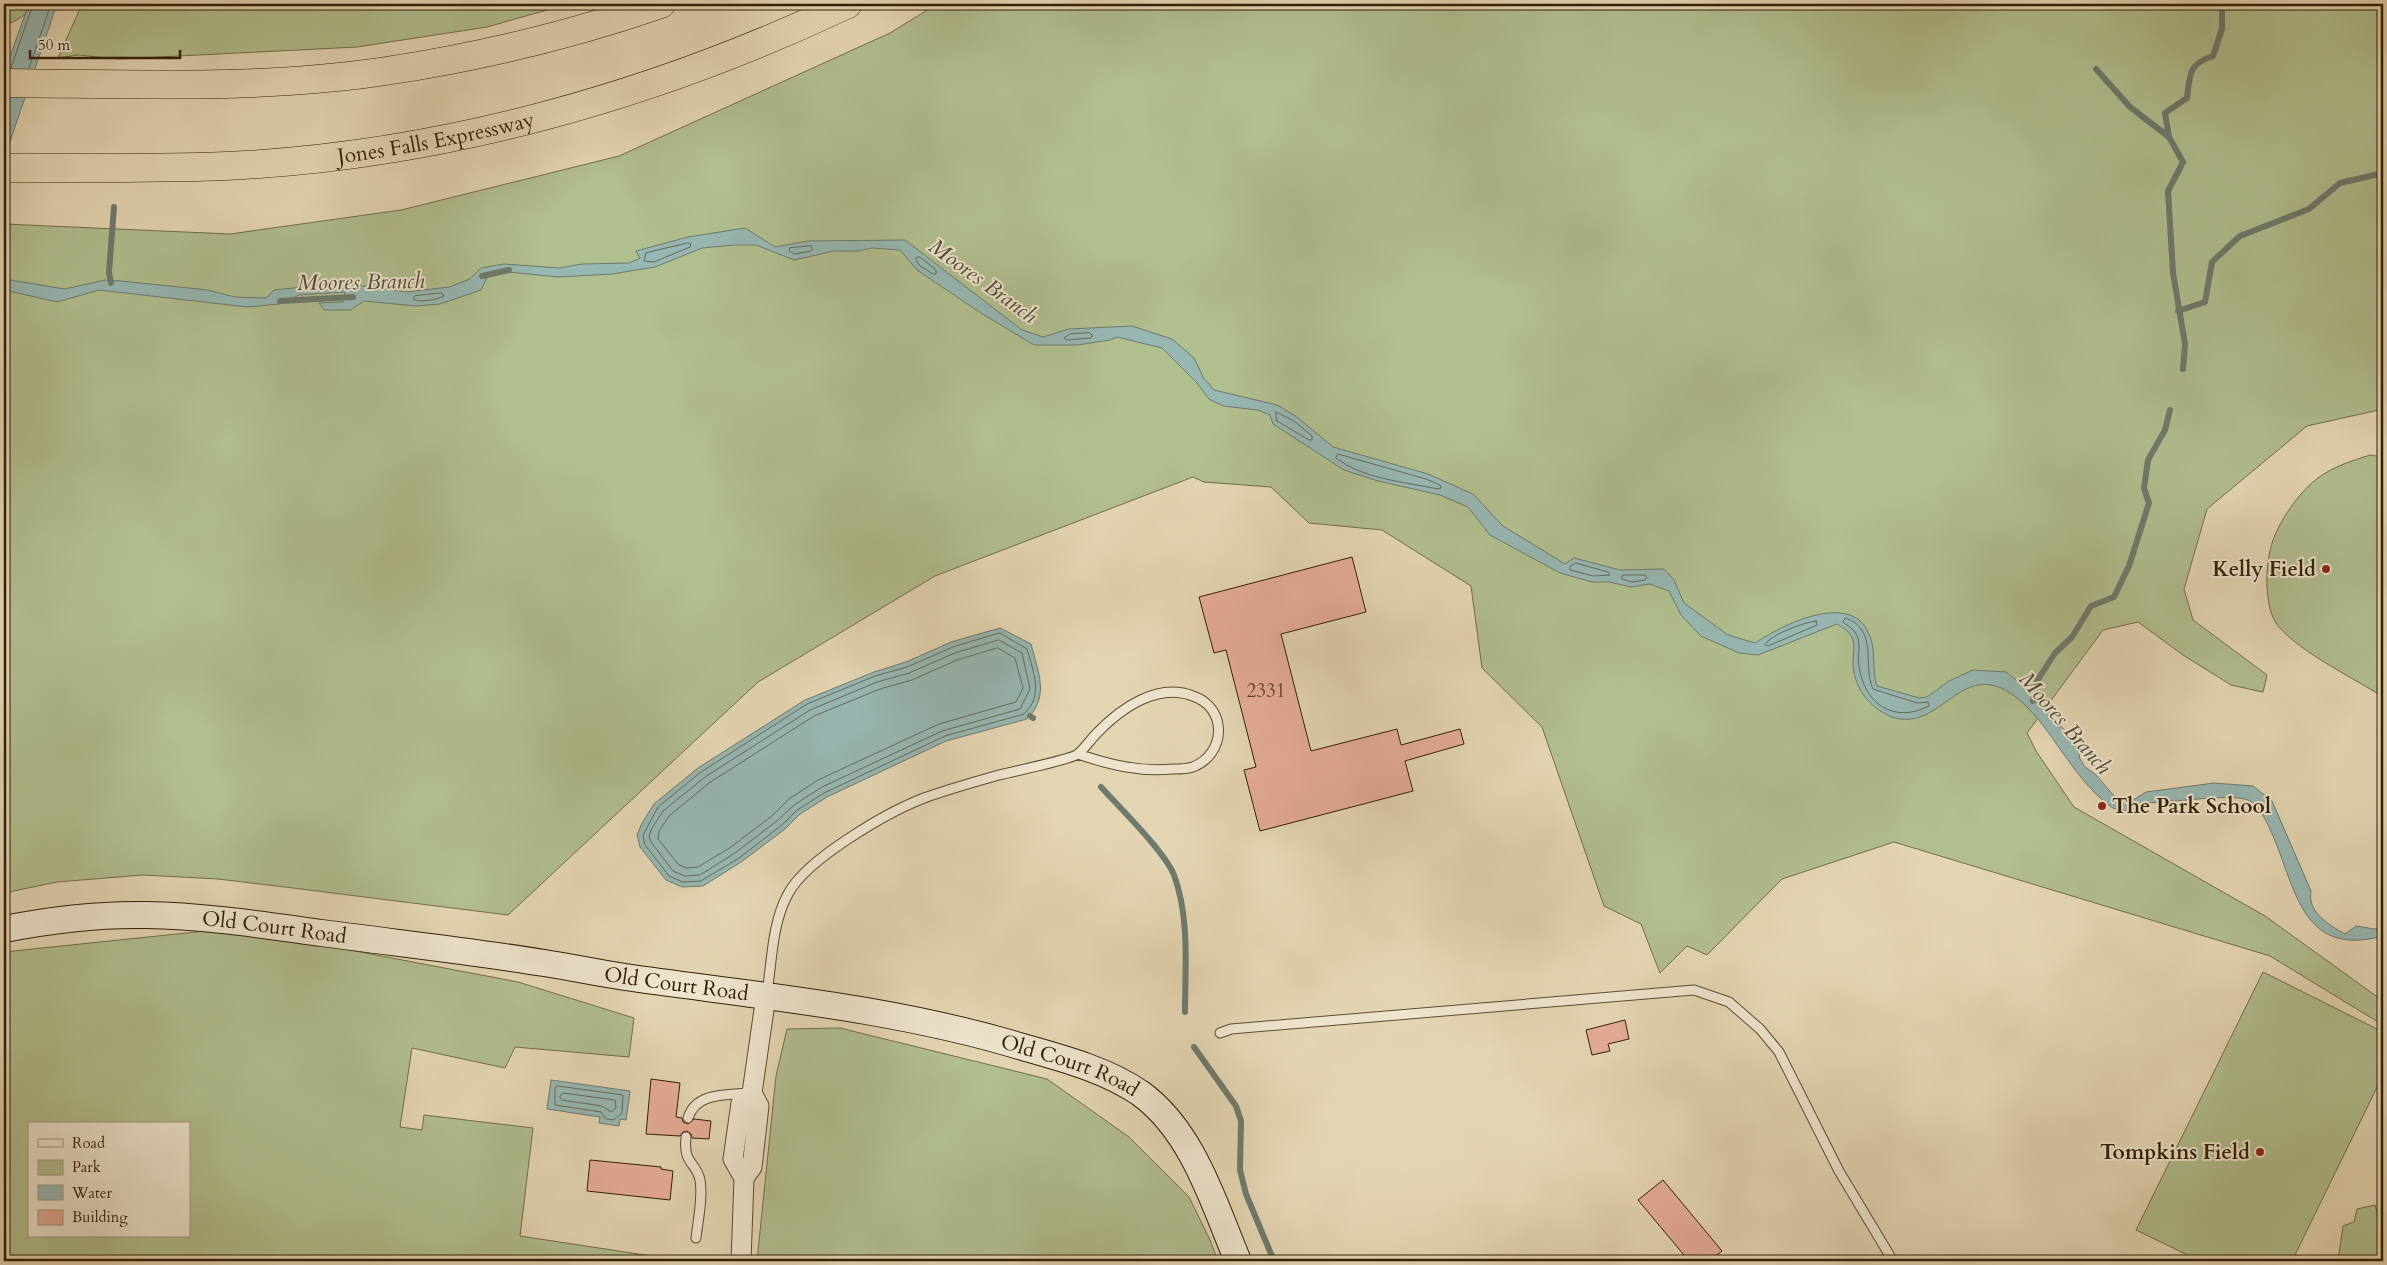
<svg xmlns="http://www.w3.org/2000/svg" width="2387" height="1265" font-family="Cardo,serif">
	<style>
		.green { fill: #b1be8e; stroke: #716e4a; fill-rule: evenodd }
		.water { fill: #97b7b3; stroke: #6e7a6d }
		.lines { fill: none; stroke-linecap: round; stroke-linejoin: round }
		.shore { stroke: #646b5c; stroke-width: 1 }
		.stream { stroke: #6e7a6d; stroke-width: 6 }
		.building { fill: #e5ac96; stroke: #311f05 }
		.lane-casing { stroke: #5e4c30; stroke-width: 11 }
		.street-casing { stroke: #5e4c30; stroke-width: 21 }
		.secondary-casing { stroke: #311f05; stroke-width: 28 }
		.highway-casing { stroke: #311f05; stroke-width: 29 }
		.lane { stroke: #ede4cd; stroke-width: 9 }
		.street { stroke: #ede4cd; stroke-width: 19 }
		.secondary { stroke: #ede4cd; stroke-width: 26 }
		.highway { stroke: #e4d5b2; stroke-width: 28 }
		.poi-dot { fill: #8f2418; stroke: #ede4cd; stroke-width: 2 }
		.labels { text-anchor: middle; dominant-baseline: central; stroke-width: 4; stroke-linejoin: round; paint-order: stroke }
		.number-label { font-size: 19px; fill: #5e4229 }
		.street-label { font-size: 21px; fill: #311f05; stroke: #ede4cd }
		.poi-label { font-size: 21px; font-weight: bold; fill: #311f05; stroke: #ede4cd; text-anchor: end }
		.water-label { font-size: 22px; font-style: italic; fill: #504d39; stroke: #ede4cd }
	</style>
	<rect width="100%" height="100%" fill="#e4d5b2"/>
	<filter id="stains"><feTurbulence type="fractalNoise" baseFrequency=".004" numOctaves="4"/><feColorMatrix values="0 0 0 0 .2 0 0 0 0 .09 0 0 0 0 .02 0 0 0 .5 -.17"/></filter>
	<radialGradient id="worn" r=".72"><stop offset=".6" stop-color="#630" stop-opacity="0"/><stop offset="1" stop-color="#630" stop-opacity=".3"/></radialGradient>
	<!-- green -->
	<path class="green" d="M 4,4 L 29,4 L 25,15 L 4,27 Z
		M 82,4 L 568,4 L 487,27 L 357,47 L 119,59 L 78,55 L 58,58 Z
		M 937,4 L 2383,4 L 2383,409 L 2307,426 L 2207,509 L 2184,589 L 2193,620 L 2267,675 L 2263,692 L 2231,685 L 2183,655 L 2138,622 L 2103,630 L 2027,733 L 2036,751 L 2074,807 L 2265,916 L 2383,1001 L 2383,1025 L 2270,956 L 1894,842 L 1782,879 L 1707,955 L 1687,946 L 1660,973 L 1641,924 L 1604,906 L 1542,727 L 1482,668 L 1471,586 L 1382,530 L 1309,523 L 1271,487 L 1204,482 L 1193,477 L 935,576 L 758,682 L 508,915 L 293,888 L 218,879 L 143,875 L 57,882 L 4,893 L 4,224 L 230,234 L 401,210 L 619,156 L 890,33 Z
		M 2370,455 L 2383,457 L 2383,697 C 2352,677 2303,654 2279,627 C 2262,608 2265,557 2275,535 C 2283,516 2301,490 2318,478 C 2334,466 2352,461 2370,455 Z
		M 234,928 L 518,982 L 634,1018 L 629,1057 L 515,1047 L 505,1068 L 412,1048 L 400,1127 L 422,1130 L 424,1115 L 533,1128 L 520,1236 L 658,1257 L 671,1261 L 4,1261 L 4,952 ZM 29,1124 L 189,1124 L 189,1236 L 29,1236 Z
		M 2263,972 L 2383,1032 L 2383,1075 L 2292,1261 L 2200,1261 L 2136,1230 Z
		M 840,1028 L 1047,1079 L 1129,1137 L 1189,1197 L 1210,1240 L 1218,1261 L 757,1261 L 776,1076 L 787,1029 Z
		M 2375,1205 L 2383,1232 L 2383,1261 L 2338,1261 L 2343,1226 L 2354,1222 L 2357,1209 Z"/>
	<!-- water -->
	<path class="water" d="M 29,4 L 57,4 L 4,159 L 4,73 Z
		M 745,228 L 775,247 L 808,241 L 905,240 L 1022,330 L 1043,337 L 1069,329 L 1132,326 L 1172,339 L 1194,358 L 1203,377 L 1214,390 L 1277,405 L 1297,417 L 1333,447 L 1428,474 L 1473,494 L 1503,526 L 1565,564 L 1574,558 L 1620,570 L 1664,569 L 1674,580 L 1684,603 L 1728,635 L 1755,643 C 1782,625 1851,590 1869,634 C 1877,652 1871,669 1877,686 L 1919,698 L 1927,697 L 1949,681 L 1973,670 L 2006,672 L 2037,697 L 2070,737 L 2080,753 L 2079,757 L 2084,766 L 2096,775 L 2115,797 L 2127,801 L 2135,799 L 2146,792 L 2214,783 L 2253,786 L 2272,801 L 2311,891 C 2307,912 2329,925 2345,934 L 2356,926 L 2374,929 L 2383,928 L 2383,936 C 2298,959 2296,883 2269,827 C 2264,817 2259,805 2248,800 C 2229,793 2170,803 2146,803 L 2142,808 C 2134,810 2120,812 2113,808 C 2078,785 2056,736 2027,707 C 1964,644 1945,735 1892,717 C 1869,708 1853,686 1853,662 C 1853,653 1856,643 1851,636 C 1849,631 1841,627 1837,624 L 1758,655 L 1739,653 L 1701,636 L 1681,615 L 1669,591 L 1650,584 L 1631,587 L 1609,582 L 1592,582 L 1560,573 L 1490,535 L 1468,507 L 1440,495 L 1378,481 L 1344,470 L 1273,424 L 1270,415 L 1258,410 L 1223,406 L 1209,399 L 1197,383 L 1162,348 L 1117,337 L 1110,340 L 1077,345 L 1034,345 L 981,313 L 917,270 L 900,250 L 872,248 L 858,251 L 834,251 L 794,260 L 756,245 L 735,245 L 702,248 L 655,267 L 612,274 L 558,277 L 498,271 L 489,273 L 481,290 L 440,304 L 416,306 L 364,301 L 351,310 L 324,310 L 319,303 L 343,302 L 345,292 L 299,295 L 280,304 L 247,307 L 99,290 L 57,302 L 9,291 L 4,292 L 4,279 L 65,289 L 105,280 L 121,281 L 208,290 L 235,297 L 266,298 L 274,290 L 341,283 L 407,292 L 449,287 L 470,279 L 481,268 L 504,264 L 559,268 L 582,264 L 629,263 L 640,258 L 636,251 L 688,237 Z
		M 1000,628 L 1031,644 C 1038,672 1050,696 1027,719 L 946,741 L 827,797 L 800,814 L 785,829 L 741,862 L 703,886 L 682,887 L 666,880 L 640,847 L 637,835 L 642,823 L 654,804 L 698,768 L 805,700 L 874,672 L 906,662 L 951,642 Z
		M 551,1080 L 630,1091 L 626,1120 L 620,1119 L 619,1126 L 599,1123 L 600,1117 L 547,1109 Z"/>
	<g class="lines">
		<!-- shore -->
		<path class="shore" d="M 11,68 L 33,4
			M 29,68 L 51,4
			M 688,243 L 691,244 L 690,247 L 654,262 L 644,261 L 646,253 Z
			M 811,246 L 813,249 L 811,251 L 795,254 L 789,251 L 790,248 Z
			M 917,257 L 920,257 L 936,270 L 936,274 L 933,274 L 920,266 L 916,260 Z
			M 442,293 L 444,296 C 436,300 420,303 413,299 L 415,296 Z
			M 1090,333 L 1093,336 L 1090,338 L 1066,340 L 1064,338 L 1070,334 Z
			M 1276,412 L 1294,421 L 1312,436 L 1312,440 L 1309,440 L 1277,421 Z
			M 1338,454 L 1426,479 L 1440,485 L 1441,488 L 1438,489 C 1405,482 1363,479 1336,458 Z
			M 1576,563 L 1608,572 L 1610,575 L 1593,576 L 1570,570 L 1570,567 Z
			M 1623,575 L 1645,575 L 1647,577 L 1645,580 L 1632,582 L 1622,579 Z
			M 1846,618 C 1879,630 1862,666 1873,689 L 1917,703 L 1928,702 L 1929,706 C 1894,724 1864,704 1859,666 C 1857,655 1862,642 1855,632 C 1852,628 1846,625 1843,622 Z
			M 1816,621 L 1817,625 L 1768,646 L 1765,645 C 1769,635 1805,622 1816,621 Z
			M 1000,633 L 1027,649 C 1033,671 1044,696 1024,714 L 945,736 L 824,793 L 797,810 L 782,825 L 739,858 L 701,881 L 683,882 L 669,876 L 645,845 L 643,835 L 658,807 L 701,772 L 807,704 L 875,676 L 907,667 L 953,647 Z
			M 999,640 L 1022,653 L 1030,689 L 1020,709 L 942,731 L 822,787 L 794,805 L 778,820 L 735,853 L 700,875 L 685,876 L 673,871 L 651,842 L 649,836 L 652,828 L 663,811 L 705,777 L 810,710 L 877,682 L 909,673 L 955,653 Z
			M 998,648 L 1015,658 L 1023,688 L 1016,702 L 939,724 L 818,780 L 789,799 L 773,815 L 731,847 L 698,867 L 686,868 L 678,864 L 658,839 L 659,831 L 669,816 L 709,783 L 814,716 L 880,689 L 912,680 L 957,660 Z
			M 558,1086 L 623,1095 L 622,1113 L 613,1120 L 606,1119 L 601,1112 L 555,1105 L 555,1088 Z
			M 563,1093 L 615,1100 L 616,1108 L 611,1112 L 602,1106 L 562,1100 L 560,1097 Z"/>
		<!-- stream -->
		<path class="stream" d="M 2096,69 L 2130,107 L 2169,137
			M 482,276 L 509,270
			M 111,283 L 109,272 L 114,207
			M 280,301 L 353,297
			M 2178,311 L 2205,302 L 2212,262 L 2240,236 L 2309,209 L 2340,183 L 2383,173
			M 2183,369 L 2185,344 L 2173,273 L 2168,191 L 2183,162 L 2169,137 L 2165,113 L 2187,98 C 2190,75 2188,64 2213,56 L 2222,29 L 2222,4
			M 2033,701 L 2037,681 L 2055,653 L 2072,637 L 2091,606 L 2114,597 L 2129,566 L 2149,503 L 2144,488 L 2148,460 L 2165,430 L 2170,410
			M 1030,716 L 1033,718
			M 1101,787 C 1120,808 1164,851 1174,875 C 1190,918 1185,968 1185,1012
			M 1194,1047 L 1236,1106 L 1241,1121 L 1240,1170 L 1246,1194 L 1274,1261"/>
	</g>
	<!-- building -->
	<path class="building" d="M 1352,557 L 1366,612 L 1281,634 L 1311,751 L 1397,729 L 1401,745 L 1460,729 L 1464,744 L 1405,761 L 1413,791 L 1260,831 L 1244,770 L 1256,767 L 1226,650 L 1214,653 L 1199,597 Z
		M 1625,1020 L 1629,1039 L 1608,1044 L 1610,1051 L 1592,1055 L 1586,1030 Z
		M 651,1079 L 680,1083 L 676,1117 L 682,1118 L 683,1122 L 688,1124 L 694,1119 L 711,1121 L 709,1139 L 692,1138 L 691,1134 L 687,1131 L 683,1132 L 680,1136 L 646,1134 Z
		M 590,1160 L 661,1167 L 661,1169 L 673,1171 L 670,1200 L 587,1191 Z
		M 1663,1180 L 1722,1251 L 1709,1261 L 1689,1261 L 1638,1200 Z"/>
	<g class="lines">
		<defs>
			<path id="lane" d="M 767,993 C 772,961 772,923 788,894 C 806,859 888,812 924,798 C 949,789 974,782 999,775 C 1014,771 1070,760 1078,754 C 1085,748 1091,739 1097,733 C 1120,709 1157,682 1193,696 C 1228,708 1226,754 1193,767 C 1187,769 1180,769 1173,769 C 1139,772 1110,765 1078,754
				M 1220,1033 L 1231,1029 L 1694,990 L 1729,1002 L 1760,1029 L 1779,1052 L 1839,1171 L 1893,1261
				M 688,1118 C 696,1092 727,1095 749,1093
				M 686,1137 C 683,1165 696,1161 700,1180 C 703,1198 698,1220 696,1238"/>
			<path id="street" d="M 744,1178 L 733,1159 L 741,1103 L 752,1093
				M 741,1261 L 744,1178 L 752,1167 L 759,1106 L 752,1093 L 766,996"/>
			<g id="secondary">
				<path id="s1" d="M 4,929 C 50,920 98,914 146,915 C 205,916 263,925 322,933 C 396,943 470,951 544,963 C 571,967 598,973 625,977 C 759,996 896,1008 1026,1048 C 1065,1059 1106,1070 1140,1093 C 1193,1131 1214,1204 1238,1261"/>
			</g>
			<g id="highway">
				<path d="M 4,83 C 130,84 260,90 386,71 C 479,57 571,35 661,4"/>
				<path id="s2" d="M 4,168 C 78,168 152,169 226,166 C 441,156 654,96 848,4"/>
			</g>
		</defs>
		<!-- lane casing -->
		<use href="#lane" class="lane-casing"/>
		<!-- street casing -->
		<use href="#street" class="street-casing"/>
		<!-- secondary casing -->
		<use href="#secondary" class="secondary-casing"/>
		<!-- highway casing -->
		<use href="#highway" class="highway-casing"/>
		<!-- lane -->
		<use href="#lane" class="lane"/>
		<!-- street -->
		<use href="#street" class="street"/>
		<!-- secondary -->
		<use href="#secondary" class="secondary"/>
		<!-- highway -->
		<use href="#highway" class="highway"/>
	</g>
	<!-- markers -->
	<g class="poi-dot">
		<circle cx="2326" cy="569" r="5"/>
		<circle cx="2102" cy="806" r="5"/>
		<circle cx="2260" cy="1152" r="5"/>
	</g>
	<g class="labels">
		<!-- number labels -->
		<g class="number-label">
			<text x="1266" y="691">2331</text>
		</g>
		<!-- street labels -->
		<g class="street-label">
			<text stroke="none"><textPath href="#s2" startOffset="434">Jones Falls Expressway</textPath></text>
			<text stroke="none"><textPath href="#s1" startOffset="272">Old Court Road</textPath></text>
			<text stroke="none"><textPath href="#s1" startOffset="678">Old Court Road</textPath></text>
			<text stroke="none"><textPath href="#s1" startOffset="1081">Old Court Road</textPath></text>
		</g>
		<!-- poi labels -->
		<g class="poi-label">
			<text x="2316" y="569">Kelly Field</text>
			<text x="2112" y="806" text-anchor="start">The Park School</text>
			<text x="2250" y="1152">Tompkins Field</text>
		</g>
		<!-- water labels -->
		<g class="water-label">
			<text transform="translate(983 281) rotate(36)">Moores Branch</text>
			<text transform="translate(361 282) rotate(-1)">Moores Branch</text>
			<text transform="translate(2065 723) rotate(49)">Moores Branch</text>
		</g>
	</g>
	<!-- margin -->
	<rect width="2387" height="1265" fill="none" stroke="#e4d5b2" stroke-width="20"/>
	<rect x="5" y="5" width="2377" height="1255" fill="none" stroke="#311f05" stroke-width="2.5"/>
	<rect x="10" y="10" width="2367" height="1245" fill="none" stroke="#311f05"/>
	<!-- legend -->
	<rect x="28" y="1122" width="162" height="115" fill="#ede4cd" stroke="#a2957d"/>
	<rect x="38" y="1139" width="25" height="8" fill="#ede4cd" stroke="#a2957d"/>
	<text x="72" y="1148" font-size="15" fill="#311f05">Road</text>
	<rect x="38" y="1160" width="25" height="15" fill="#b1be8e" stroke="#a2957d"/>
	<text x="72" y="1172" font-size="15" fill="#311f05">Park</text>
	<rect x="38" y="1185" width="25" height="15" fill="#97b7b3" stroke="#a2957d"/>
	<text x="72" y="1198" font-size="15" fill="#311f05">Water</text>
	<rect x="38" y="1210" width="25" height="15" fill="#e5ac96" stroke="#a2957d"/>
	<text x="72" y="1222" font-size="15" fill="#311f05">Building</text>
	<!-- scale -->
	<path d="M30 50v8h150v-8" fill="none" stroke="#311f05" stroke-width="2.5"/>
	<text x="38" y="50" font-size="15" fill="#311f05" stroke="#ede4cd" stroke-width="4" paint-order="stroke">50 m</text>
	<rect width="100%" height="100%" filter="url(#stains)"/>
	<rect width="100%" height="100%" fill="url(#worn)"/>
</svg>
